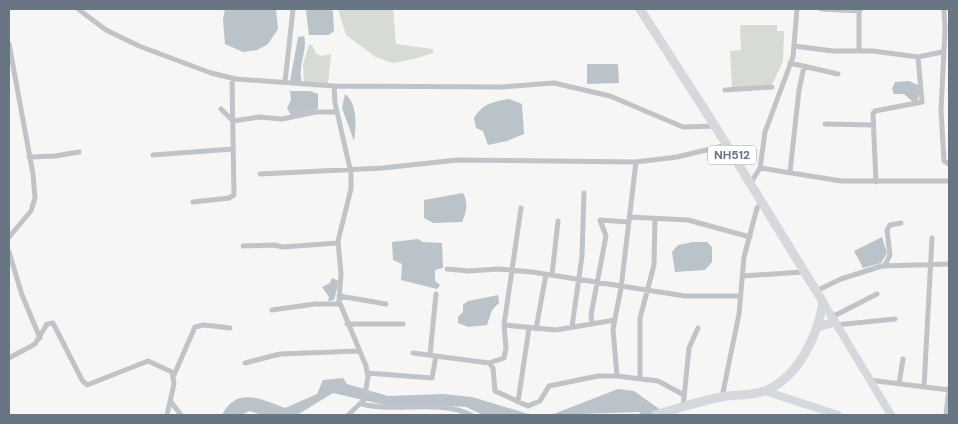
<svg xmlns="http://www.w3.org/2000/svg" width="958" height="424" font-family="'DM Sans',sans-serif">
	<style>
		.green { fill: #d6dbd3 }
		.water { fill: #bac3c9 }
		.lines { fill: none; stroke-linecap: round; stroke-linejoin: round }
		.street { stroke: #c0c3c7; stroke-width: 5 }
		.primary { stroke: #d5d8dc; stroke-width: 8 }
		.highway { stroke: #d5d8dc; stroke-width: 9 }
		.labels { text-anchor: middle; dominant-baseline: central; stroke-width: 5; stroke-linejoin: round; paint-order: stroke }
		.shield { fill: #fff; stroke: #959ea8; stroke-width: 1 }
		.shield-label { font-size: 12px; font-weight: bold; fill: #687582 }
	</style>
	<rect width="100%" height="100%" fill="#f6f6f4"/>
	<!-- green -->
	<path class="green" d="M 338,9 L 393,9 L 396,44 L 433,49 L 433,53 L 414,59 L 393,63 L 376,57 L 346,35 Z
		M 740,25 L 777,25 L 777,31 L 784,31 L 783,61 L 770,89 L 732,88 L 730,51 L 741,50 Z
		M 309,45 L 312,45 L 316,54 L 322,56 L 331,54 L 328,84 L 304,83 L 303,64 Z"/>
	<!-- water -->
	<path class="water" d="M 225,9 L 276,9 L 278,29 L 268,44 L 257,50 L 243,52 L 225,44 L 223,20 Z
		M 309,9 L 328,9 L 333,11 L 334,31 L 329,35 L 309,35 L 306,11 Z
		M 304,36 C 308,51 297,66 302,82 L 290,81 L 298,37 Z
		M 587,64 L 618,64 L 619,83 L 587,84 Z
		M 909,81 L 920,86 L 918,99 L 914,103 L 904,94 L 894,94 L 892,89 L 895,82 Z
		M 290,91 L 310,91 L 318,94 L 318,109 L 291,115 L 287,108 L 291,100 Z
		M 345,94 C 358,104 356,126 354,141 L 342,108 Z
		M 509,99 L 522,104 L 524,134 L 507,141 L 488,145 L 483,131 L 476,128 L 474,118 C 483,103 493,102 509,99 Z
		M 463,193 C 469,204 466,212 462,222 L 433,223 L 424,218 L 424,200 Z
		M 882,237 L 887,253 L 881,263 L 863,268 L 854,251 Z
		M 418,239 L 423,242 L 442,243 L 443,268 L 435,270 L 435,281 L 440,285 L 437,289 L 401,280 L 402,264 L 393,260 L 392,242 Z
		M 693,242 L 707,242 L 712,247 L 712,262 L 705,270 L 675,272 L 672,252 L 678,245 Z
		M 332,278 L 339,281 L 334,300 L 328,301 L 329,297 L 322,287 L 330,283 Z
		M 498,295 L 499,303 L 492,310 L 487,325 L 468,327 L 458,323 L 458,317 L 463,312 L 463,305 L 468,301 Z
		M 343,378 L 347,384 L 388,396 L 443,394 L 472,397 L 532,415 L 483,415 L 466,407 L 438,405 L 389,406 L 333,393 L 297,415 L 263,415 L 249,411 L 242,415 L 222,415 C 236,386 262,399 285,408 L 317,394 L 323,380 Z
		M 618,389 L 634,391 L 668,415 L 641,415 L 639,412 L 551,415 Z"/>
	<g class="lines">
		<!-- street -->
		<path class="street" d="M 78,9 L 106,30 L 139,46 L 211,73 L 236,79 L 334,86 L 502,87 L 554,83 L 610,96 L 683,127 L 715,126
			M 821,9 L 860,11
			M 944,9 L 945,29 L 941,110 L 944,161 L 949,164
			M 9,44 L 33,174 L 35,198 L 31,211 L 9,237
			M 794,46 L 833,51 L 873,51 L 918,57 L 942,52
			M 859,50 L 859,9
			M 790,63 L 838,74
			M 285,82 L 293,9
			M 334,86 L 335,103 L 351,173 L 351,189 L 338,241 L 341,274 L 339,301 L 366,366 L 368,377 L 364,400 L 348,415
			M 725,90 L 772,87
			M 221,109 L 233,121 L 259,117 L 282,119 L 316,112 L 337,112
			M 825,124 L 873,125
			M 153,155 L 233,149
			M 29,157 L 55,156 L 79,152
			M 760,168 L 841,181 L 949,181
			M 790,172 L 799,90 L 804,67
			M 260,174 L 383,168 L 457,160 L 636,162 L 677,157 L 727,145
			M 876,182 L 873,114 L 875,111 L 922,102 L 918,57
			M 750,184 L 760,168 L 765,132 L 793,57 L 797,9
			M 193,202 L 229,198 L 234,195 L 232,78
			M 629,217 L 688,220 L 750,237
			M 243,246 L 274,245 L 283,247 L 338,243
			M 9,252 L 22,295 L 40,338
			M 882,266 L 949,264
			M 447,269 L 469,271 L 498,269 L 532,272 L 685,296 L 740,296
			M 552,275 L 558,221
			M 742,276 L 803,272
			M 816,291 L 841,279 L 885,265 L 890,255 L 887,230 L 890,225 L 901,223
			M 339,296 L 386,304
			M 272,310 L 315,304 L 339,304
			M 832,317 L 877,294
			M 347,324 L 403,324
			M 592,324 L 591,315 L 606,236 L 600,220 L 628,222
			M 504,325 L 556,330 L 615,320
			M 836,325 L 895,319
			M 572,327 L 582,256 L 584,193
			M 536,329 L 546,274
			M 413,353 L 489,363 L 493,368 L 495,391 L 528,406 L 540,401 L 549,386 L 598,376 L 617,376 L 658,381 L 684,395
			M 430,355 L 436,294
			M 9,358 L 35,344 L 47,324 L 53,323 L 82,380 L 87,385 L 148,361 L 172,372 L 174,384 L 167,415
			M 245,363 L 280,354 L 359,351
			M 489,363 L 504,358 L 506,348 L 504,325 L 521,208
			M 367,373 L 432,378 L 436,356
			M 174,375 L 195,327 L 204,325 L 230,328
			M 617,376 L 613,329 L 621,288 L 636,162
			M 640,379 L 640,318 L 654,265 L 655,219
			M 869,380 L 949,390
			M 899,384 L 903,359
			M 924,387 L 932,238
			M 722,397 L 739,314 L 744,257 L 757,208 L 761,204
			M 171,402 L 181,415
			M 518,402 L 529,328
			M 362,404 C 397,413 441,399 471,415
			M 683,407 L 689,348 L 698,328
			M 946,415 L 949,388"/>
		<!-- primary -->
		<path class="primary" d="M 823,302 L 891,415
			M 765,391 L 838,415"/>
		<!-- highway -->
		<path class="highway" d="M 640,9 L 715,126 L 823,302 C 818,335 799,376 767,390 C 754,396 736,394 721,397 C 699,401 677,409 655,415
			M 817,327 L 835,322"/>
	</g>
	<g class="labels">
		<!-- shield labels -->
		<rect class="shield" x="708" y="145.5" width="48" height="19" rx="4"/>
		<g class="shield-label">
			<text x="732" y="155">NH512</text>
		</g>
	</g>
	<!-- border -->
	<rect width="958" height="424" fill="none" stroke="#687582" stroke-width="20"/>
</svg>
